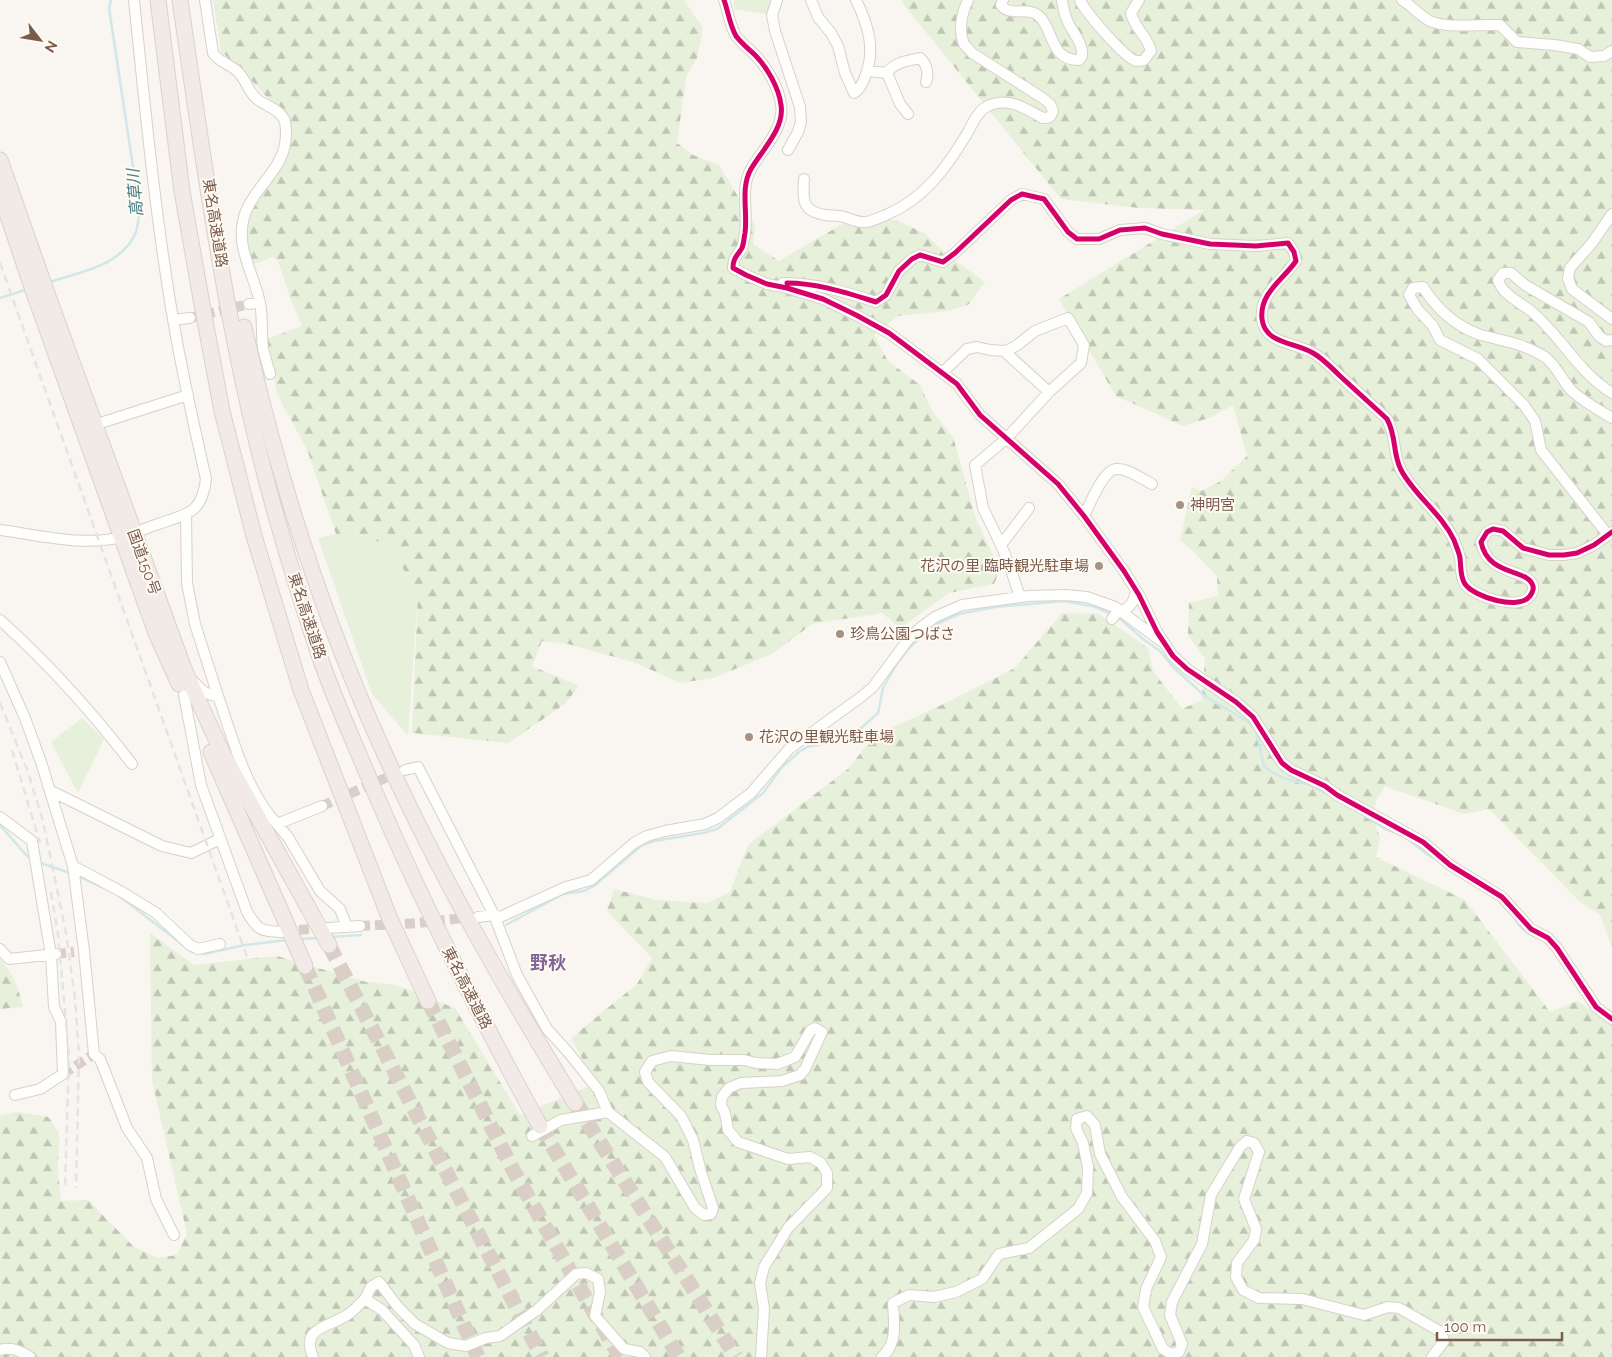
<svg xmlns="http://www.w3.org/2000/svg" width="1612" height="1357" font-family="Raleway,'Noto Sans JP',sans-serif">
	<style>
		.green { fill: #e7f0db }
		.forest { fill: url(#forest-firs) }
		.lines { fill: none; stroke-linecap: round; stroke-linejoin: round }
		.stream { stroke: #d0e8ea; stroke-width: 2.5 }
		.minor-tunnel { stroke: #d9cfc7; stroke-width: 10; stroke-dasharray: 10 5; stroke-linecap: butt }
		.highway-tunnel { stroke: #d9cfc7; stroke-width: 15; stroke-dasharray: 15 8; stroke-linecap: butt }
		.minor-casing { stroke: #d7d1cb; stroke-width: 12 }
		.highway-casing { stroke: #dad1cc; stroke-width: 17 }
		.minor { stroke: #fefefd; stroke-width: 10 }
		.highway { stroke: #f2eae7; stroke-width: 15 }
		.rail { stroke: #e6e3e7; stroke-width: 2.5; stroke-dasharray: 8 5; stroke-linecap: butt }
		.cycleway-casing { stroke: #fffaf3; stroke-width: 8 }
		.cycleway { stroke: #d6006c; stroke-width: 5 }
		.poi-dot { fill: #a69286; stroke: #fffaf3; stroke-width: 2 }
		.labels { text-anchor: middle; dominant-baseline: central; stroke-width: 4; stroke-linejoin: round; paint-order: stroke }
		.street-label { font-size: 15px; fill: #7a5c4d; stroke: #fffaf3 }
		.poi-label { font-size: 15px; fill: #7a5c4d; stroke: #fffaf3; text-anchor: start }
		.water-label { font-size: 16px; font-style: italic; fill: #437c86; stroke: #fffaf3 }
		.quarter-label { font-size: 18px; font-weight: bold; fill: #846695; stroke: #fffaf3 }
	</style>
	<defs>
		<pattern id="forest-firs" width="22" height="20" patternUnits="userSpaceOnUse" patternTransform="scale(1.25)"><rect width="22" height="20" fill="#e7f0db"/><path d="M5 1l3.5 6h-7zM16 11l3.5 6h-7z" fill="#c0c6b4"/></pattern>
	</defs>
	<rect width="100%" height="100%" fill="#f9f5f0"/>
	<!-- green -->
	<path class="green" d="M 734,0 L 777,0 L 772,15 L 734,9 Z
		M 336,534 L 387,543 L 418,594 L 408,736 L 372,694 L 318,538 Z
		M 82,718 L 104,739 L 78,793 L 51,742 Z"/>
	<!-- forest -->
	<path class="forest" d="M 213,0 L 684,0 L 703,28 L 697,58 L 686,77 L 677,143 L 693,155 L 719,165 L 755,225 L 753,244 L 779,261 L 858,215 L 898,221 L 924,233 L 950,257 L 985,282 L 968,305 L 948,311 L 898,316 L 874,335 L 888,361 L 920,385 L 932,411 L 953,437 L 976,519 L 1000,570 L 994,584 L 949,593 L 900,628 L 882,613 L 812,624 L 772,654 L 713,678 L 680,683 L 636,663 L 568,644 L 542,641 L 532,666 L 579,686 L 565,704 L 508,743 L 412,733 L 418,593 L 387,543 L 336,534 L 308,452 L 277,393 L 267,339 L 302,326 L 291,300 L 278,261 L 273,257 L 252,265 L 245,231 L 254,206 L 284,159 L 292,126 L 257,86 L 221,51 Z
		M 902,0 L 1612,0 L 1612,947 L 1600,915 L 1579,901 L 1489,809 L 1464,814 L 1385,786 L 1376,801 L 1373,819 L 1380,837 L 1376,857 L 1465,900 L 1550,1012 L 1577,1001 L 1612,1024 L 1612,1357 L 0,1357 L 0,1115 L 17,1112 L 48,1117 C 65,1138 58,1142 58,1165 C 58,1177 60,1189 61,1201 L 88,1200 L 134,1247 L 158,1258 L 177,1255 L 187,1234 L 152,1080 L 150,933 L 194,965 L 277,956 L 366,982 L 397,985 L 455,1008 L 520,1115 L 587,1087 L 609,1108 L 571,1038 L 637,984 L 652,958 L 607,911 L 614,889 L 656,900 L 708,903 L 730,892 L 748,845 L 848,769 L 874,736 L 948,702 L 1015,668 L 1062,613 L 1099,614 L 1148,648 L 1153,671 L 1182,709 L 1202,700 L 1205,659 L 1188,635 L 1189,603 L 1218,596 L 1217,576 L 1192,550 L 1180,540 L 1192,487 L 1201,491 L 1221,481 L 1247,456 L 1233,405 L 1212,417 L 1183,426 L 1116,396 L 1059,299 L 1204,210 L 1139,208 L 1061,199 L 904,5 Z
		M 0,960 C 13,972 19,990 23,1007 L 0,1009 Z"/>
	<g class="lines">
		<!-- stream -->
		<path class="stream" d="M 50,282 C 80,272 122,266 136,232 C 138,226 138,219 140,213 L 109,8 L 111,0
			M 0,298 L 28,289
			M 1118,617 L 1143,639 L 1160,651 L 1173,667 L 1206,697 L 1247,721 L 1256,730 L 1264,766 L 1270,771 L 1283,778 L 1310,785 L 1327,794
			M 1362,814 L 1385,829 L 1399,834
			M 0,825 L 27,856 L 33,860
			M 1408,839 L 1428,855 L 1436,859
			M 38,862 L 70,873
			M 78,876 L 102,887
			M 118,895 L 183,945
			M 1514,916 C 1518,926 1524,932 1534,936
			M 506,925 L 563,894 L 584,891 L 594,886 L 642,845 L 654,841 L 703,833 L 717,829 L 763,793 L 782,767 L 799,752 L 807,747 L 837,741 L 861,728 L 878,713 L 883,688 L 896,665 L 909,648 L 933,626 L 959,614 L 995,607 L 1064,601 L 1096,607 L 1113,615
			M 330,937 L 361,935
			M 300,939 L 319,938
			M 187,949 L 192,952 L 204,954 L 245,945 L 287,940"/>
		<!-- minor-tunnel -->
		<path class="minor-tunnel" d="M 190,318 L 249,304
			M 322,806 L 399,772
			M 360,926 L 418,923 L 472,917
			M 284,931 L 324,928
			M 56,954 L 74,952
			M 63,1074 L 94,1054"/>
		<!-- highway-tunnel -->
		<path class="highway-tunnel" d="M 329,945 L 542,1357
			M 305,966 L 478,1357
			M 428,1001 L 512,1168 L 585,1297 L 620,1357
			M 575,1103 L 736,1357
			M 540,1126 L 679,1357"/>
		<defs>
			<path id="minor" d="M 205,0 L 213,53 C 219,62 229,64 237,71 C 246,79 248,92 257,99 C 265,106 278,108 284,119 C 286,124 286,129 286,134 C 286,167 258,183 246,211 C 233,245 253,270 260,303 C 263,318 261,333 263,348 C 265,357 268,366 270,374
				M 724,0 C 728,11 730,26 736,36 C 742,44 748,48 755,55 C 767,67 779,88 781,105 C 785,128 762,150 751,169 C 740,188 748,212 745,233 C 744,237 744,243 742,248 C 737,256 733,258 733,268 L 746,275 L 767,284 L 787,288 L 823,299 L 856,315 L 889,333 L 957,384 L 980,415 L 1058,484 L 1084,516 L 1124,571 L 1139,595 L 1157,632 L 1173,656 L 1187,669 L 1236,702 L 1253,717 L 1282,763 L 1291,770 L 1325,786 L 1337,795 L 1423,842 L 1450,865 L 1502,897 L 1531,929 L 1548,938 L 1557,948 L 1596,1007 L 1612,1019
				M 777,0 L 772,15 L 775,31 L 800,107 L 801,122 L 798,132 L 788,150
				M 811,0 L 818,17 L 831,33 L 838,46 L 845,73 L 854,93 C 860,89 863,83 865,77 C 876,50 868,24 856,0
				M 1003,0 L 1001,5 C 1010,18 1028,5 1040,17 C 1054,31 1050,60 1079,60 L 1082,56 C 1083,41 1072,33 1067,20 C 1064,13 1063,7 1062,0
				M 1080,0 C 1085,12 1124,57 1136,61 C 1137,61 1143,61 1144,60 L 1151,51 C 1148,37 1134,28 1131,13 L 1139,0
				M 1402,0 C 1412,6 1419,15 1430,21 C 1448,29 1480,24 1500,25 L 1517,42 L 1554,45 L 1578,49 L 1590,57 L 1604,56 L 1612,51
				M 867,71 L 887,73 L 900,104 L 908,114
				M 887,73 C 894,62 908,61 920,58 C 927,64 929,74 926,82
				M 804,179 C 803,199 801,211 825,215 C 831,216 837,215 844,217 C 851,219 858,223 866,222 C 873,221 881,217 888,214 C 923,199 945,170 965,137 C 972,126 977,110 990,105 C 1009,97 1026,109 1043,118 C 1049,118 1051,117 1053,111 L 1050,104 L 1044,99 L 972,53 C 970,50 966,47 964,44 C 958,30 962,12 968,0
				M 1612,214 L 1592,243 L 1570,268 L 1568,278 L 1572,289 L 1612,319
				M 783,283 C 815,283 846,292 876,302 L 886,295 L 899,271 L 912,259 L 920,255 L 943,262 L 955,253 L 1011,200 L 1022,194 L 1044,199 L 1068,232 L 1077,239 L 1099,239 L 1120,230 L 1145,228 L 1162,234 L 1210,244 L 1256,246 L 1288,243 L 1294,252 L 1296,261 C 1284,279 1259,293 1262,319 C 1265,344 1294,342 1313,353 C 1322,358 1331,367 1339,375 C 1355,390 1371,404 1387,419 C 1397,437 1392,452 1401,470 C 1415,496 1441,513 1454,540 C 1456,546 1459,552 1460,558 C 1461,566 1460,577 1465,584 C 1474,597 1519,611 1530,596 C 1532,593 1534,589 1533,586 C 1528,568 1488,577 1481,542 L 1487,532 L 1493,529 L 1503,531 L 1523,548 L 1549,555 L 1564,555 L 1577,553 L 1594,545 L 1612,532
				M 249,304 L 260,302
				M 173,320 L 190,318
				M 1612,340 L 1606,341 L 1599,336 L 1589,322 L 1525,285 L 1511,273 L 1503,273 L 1498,280 C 1502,294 1519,302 1531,311 C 1561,336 1578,372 1612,393
				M 1004,351 L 1049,392
				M 943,372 L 967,349 L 977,347 L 990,350 L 1006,351 L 1016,346 L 1035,331 L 1068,318 L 1084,345 L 1081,363 L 1049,392 L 1006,439 L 975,465 L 983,508 L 1001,545
				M 94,425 L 188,395
				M 186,514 L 187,583 L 195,624 L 218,696
				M 1084,516 C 1089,506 1103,470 1116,469 C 1128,468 1142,479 1152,484
				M 0,530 C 39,535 83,547 122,537 C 134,534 146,528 158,524 C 187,514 202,514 206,479 C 194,426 182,373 173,319 C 155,214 145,107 134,0
				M 1608,535 L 1541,450 L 1535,421 L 1524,405 L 1478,359 L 1440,340 L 1433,326 L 1418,310 L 1409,295 L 1413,288 L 1423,287 C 1436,308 1456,327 1481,335 C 1503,341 1525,344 1545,357 C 1556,365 1562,380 1571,390 C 1582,401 1599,410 1612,418
				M 1020,597 L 1010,567 L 1001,545 L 1029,508
				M 1120,611 C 1131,608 1134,601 1136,591
				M 1112,619 L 1119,610
				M 0,620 C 49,664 92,712 132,764
				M 0,662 L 25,718 L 41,762 L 73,866 L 84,951 L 94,1054 L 100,1059 L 127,1128 L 147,1158 L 156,1199 L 174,1235
				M 195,683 C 202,691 207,695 218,696 C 233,739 245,789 277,824 L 322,806
				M 184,695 L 201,785 L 247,912 C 259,931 260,931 282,932
				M 405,770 L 418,767 L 494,915 L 500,917 L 566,887 L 591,880 L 634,843 L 647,836 L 665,831 L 705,824 L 718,818 L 751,793 L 789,749 L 861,697 L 873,687 L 907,641 L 920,628 L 935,617 L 962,605 L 1028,596 L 1065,595 L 1087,597 L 1115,607 L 1161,641
				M 51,791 L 162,846 L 191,853 L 220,839
				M 0,817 L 32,841 L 51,955 L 54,1007 L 61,1022 L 63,1074 L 40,1089 L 15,1095
				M 277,824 L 288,837 L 320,891 L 340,909 L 347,927
				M 73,866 L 122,892 L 156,913 L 190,945 L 198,949 L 220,944
				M 478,917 L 494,915 L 517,975 L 547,1029 L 568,1052 L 599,1091 L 608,1112 L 561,1120 L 532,1136
				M 328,928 L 360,926
				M 0,949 L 9,959 L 56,954
				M 608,1112 L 665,1157 L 695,1208 L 704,1215 L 711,1214 L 713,1208 L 701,1172 L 693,1140 L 681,1116 L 648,1082 L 645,1072 L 652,1061 L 671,1056 L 710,1060 L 744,1060 L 756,1063 L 777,1064 L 795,1057 L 811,1030 L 815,1028 L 822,1032 L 805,1069 L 800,1075 L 782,1081 L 741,1083 L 729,1088 L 722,1097 L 721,1105 L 725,1113 L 728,1130 L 738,1142 L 788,1159 L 810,1157 L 821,1163 L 827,1173 L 827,1188 L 788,1228 L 764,1267 L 760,1283 L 764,1309 L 761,1357
				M 365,1299 L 371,1287 L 379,1282 L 398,1307 L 415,1324 L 448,1343 L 466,1346 L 486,1338 L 500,1336 L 537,1310 L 576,1274 L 586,1273 L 598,1279 L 600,1292 L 595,1316 L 624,1349 L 640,1352 L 645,1357
				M 0,1350 C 11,1346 21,1351 30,1357
				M 313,1357 C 300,1327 328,1328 347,1315 C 354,1311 359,1304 365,1299 L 382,1310 L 414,1345 L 419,1357
				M 882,1357 C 898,1343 894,1323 893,1303 L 909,1295 L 934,1297 L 956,1292 L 982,1279 L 999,1254 L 1029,1248 L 1078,1209 L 1087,1193 L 1088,1167 L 1083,1143 L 1076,1128 L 1077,1119 L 1087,1116 L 1095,1125 L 1100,1154 L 1122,1197 L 1155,1241 L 1161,1257 L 1146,1289 L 1143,1307 L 1163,1349 L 1171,1354 L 1179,1352 L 1182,1344 L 1170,1315 L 1172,1302 L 1202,1244 L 1211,1195 L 1240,1147 L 1247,1141 L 1254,1143 L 1259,1152 L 1244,1199 L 1256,1229 L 1254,1240 L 1237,1263 L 1236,1277 L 1243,1290 L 1259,1298 L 1302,1299 L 1364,1315 L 1388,1307 L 1399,1308 L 1441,1332 L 1444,1341 L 1432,1357"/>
			<path id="highway" d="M 158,0 L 182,191 L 203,310 L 222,411 L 254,536 L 301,690 L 390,919 L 428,1001
				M 180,0 C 200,138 219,277 250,413 C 268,493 291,571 317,649 C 331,691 349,731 366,771 C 417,893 476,1010 540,1126
				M 0,160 L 49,299 L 184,669 L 223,754 L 329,945
				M 0,192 L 34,293 L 156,633 L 179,684
				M 244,327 C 276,471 321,613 382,748 C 437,871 505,988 575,1103
				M 211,752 L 305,966"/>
		</defs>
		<!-- minor casing -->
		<use href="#minor" class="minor-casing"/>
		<!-- highway casing -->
		<use href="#highway" class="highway-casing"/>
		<!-- minor -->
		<use href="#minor" class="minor"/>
		<!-- highway -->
		<use href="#highway" class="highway"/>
		<!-- rail -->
		<path class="rail" d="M 0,263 L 247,957
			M 0,703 L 28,772 L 43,821 L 66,933 L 75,998 L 79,1055 L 76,1188
			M 12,750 L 40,843
			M 51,892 L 58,934 L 69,1055 L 65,1189"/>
		<defs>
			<path id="cycleway" d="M 724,0 C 728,11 730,26 736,36 C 742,44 748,48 755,55 C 767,67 779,88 781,105 C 785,128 762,150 751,169 C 740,188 748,212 745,233 C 744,237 744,243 742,248 C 737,256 733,258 733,268 L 746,275 L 767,284 L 787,288 L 823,299 L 856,315 L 889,333 L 957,384 L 980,415 L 1058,484 L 1084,516 L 1124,571 L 1139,595 L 1157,632 L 1173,656 L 1187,669 L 1236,702 L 1253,717 L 1282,763 L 1291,770 L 1325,786 L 1337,795 L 1423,842 L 1450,865 L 1502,897 L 1531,929 L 1548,938 L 1557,948 L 1596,1007 L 1612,1019
				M 787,283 C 817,283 847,293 876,302 L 886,295 L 899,271 L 912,259 L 920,255 L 943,262 L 955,253 L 1011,200 L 1022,194 L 1044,199 L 1068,232 L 1077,239 L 1099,239 L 1120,230 L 1145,228 L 1162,234 L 1210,244 L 1256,246 L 1288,243 L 1294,252 L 1296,261 C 1284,279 1259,293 1262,319 C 1265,344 1294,342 1313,353 C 1322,358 1331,367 1339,375 C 1355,390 1371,404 1387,419 C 1397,437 1392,452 1401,470 C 1415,496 1441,513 1454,540 C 1456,546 1459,552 1460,558 C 1461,566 1460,577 1465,584 C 1474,597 1519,611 1530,596 C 1532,593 1534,589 1533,586 C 1528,568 1488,577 1481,542 L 1487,532 L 1493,529 L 1503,531 L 1523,548 L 1549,555 L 1564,555 L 1577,553 L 1594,545 L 1612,532"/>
		</defs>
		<!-- cycleway casing -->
		<use href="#cycleway" class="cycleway-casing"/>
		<!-- cycleway -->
		<use href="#cycleway" class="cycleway"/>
	</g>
	<!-- markers -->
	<g class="poi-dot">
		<circle cx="1180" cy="505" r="5"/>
		<circle cx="1099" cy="566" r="5"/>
		<circle cx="840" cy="634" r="5"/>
		<circle cx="749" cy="737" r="5"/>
	</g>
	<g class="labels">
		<!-- street labels -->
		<g class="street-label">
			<text transform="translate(215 223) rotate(81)">東名高速道路</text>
			<text transform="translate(144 562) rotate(70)">国道150号</text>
			<text transform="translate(307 616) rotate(72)">東名高速道路</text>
			<text transform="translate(467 988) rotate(63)">東名高速道路</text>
		</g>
		<!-- poi labels -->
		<g class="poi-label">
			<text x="1190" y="505">神明宮</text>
			<text x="1089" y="566" text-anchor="end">花沢の里 臨時観光駐車場</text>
			<text x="850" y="634">珍鳥公園つばさ</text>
			<text x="759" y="737">花沢の里観光駐車場</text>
		</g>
		<!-- water labels -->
		<g class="water-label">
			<text transform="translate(135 193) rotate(-95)">高草川</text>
		</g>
		<!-- quarter labels -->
		<g class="quarter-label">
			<text x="548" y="962">野秋</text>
		</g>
	</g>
	<!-- north arrow -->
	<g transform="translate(40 40) rotate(121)" stroke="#fffaf3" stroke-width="4" paint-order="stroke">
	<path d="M0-4L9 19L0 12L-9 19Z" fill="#7a5c4d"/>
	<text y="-8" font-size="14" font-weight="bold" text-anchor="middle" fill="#7a5c4d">N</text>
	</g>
	<!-- scale -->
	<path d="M1437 1332v8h125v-8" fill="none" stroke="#7a5c4d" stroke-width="2.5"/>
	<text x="1444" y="1332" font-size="15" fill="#7a5c4d" stroke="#fffaf3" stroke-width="4" paint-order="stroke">100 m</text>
</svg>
